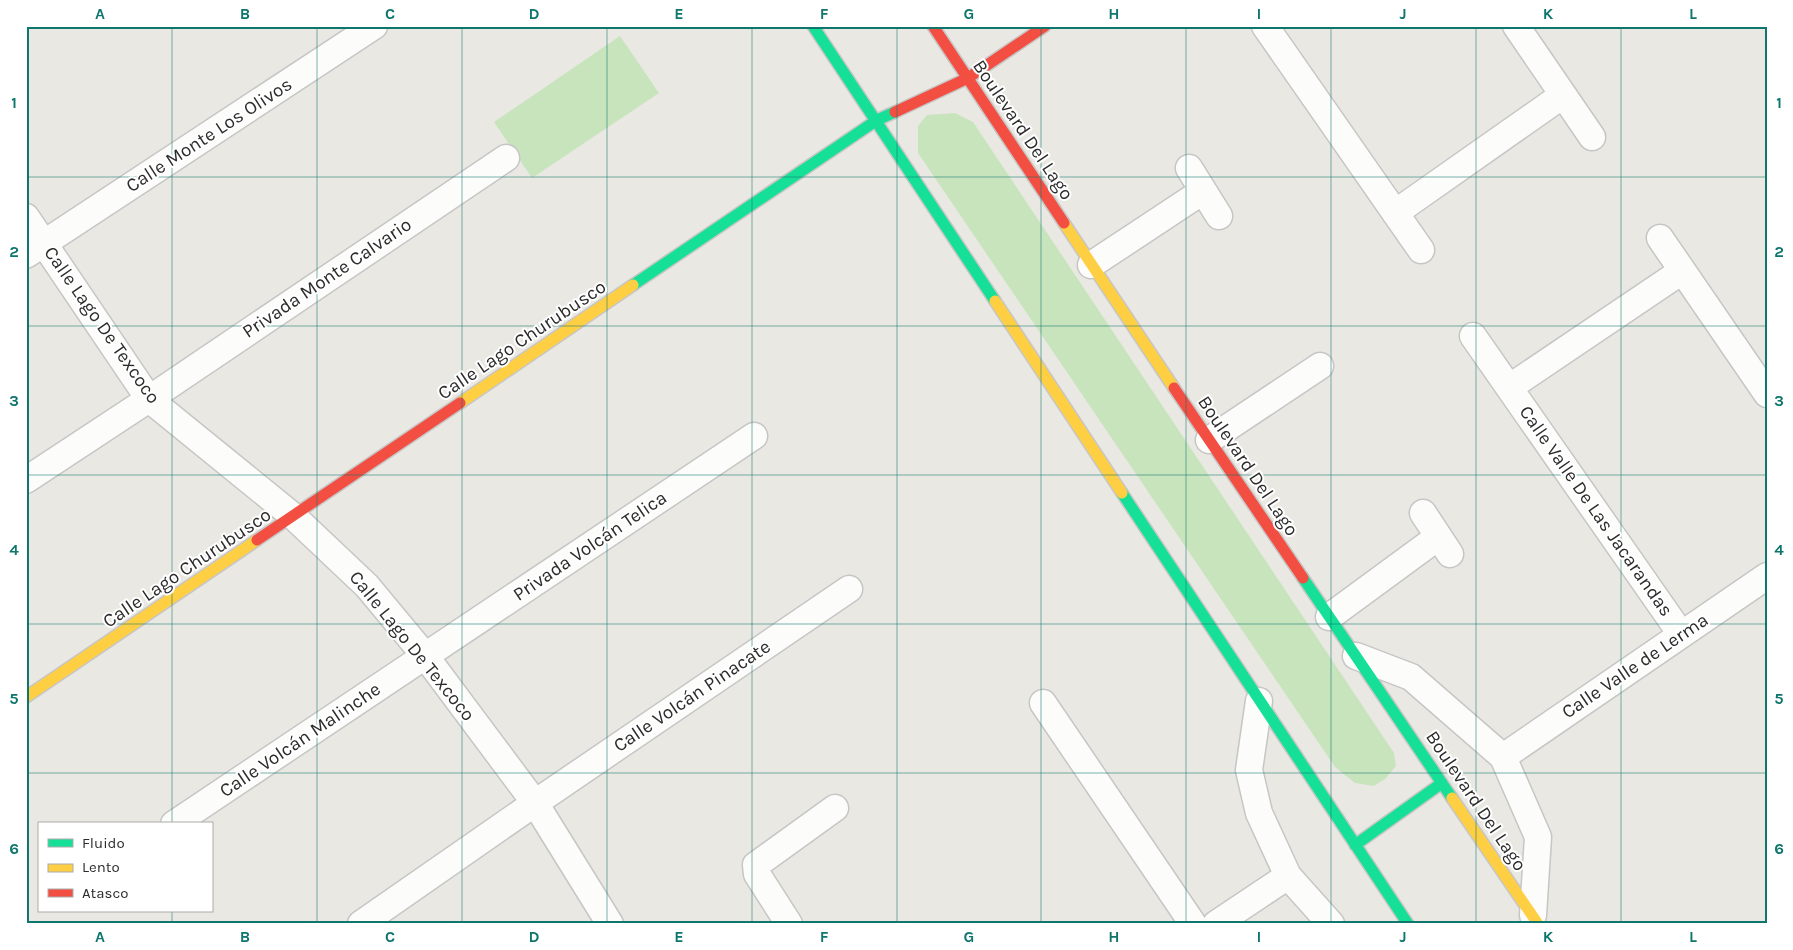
<svg xmlns="http://www.w3.org/2000/svg" width="1793" height="950" font-family="Karla,sans-serif">
	<style>
		.green { fill: #c7e4bd }
		.lines { fill: none; stroke-linecap: round; stroke-linejoin: round }
		.street-casing { stroke: #c7c6c6; stroke-width: 29 }
		.fast-casing { stroke: #c7c6c6; stroke-width: 14 }
		.slow-casing { stroke: #c7c6c6; stroke-width: 14 }
		.jam-casing { stroke: #c7c6c6; stroke-width: 14 }
		.street { stroke: #fcfcfb; stroke-width: 26 }
		.fast { stroke: #16e098; stroke-width: 11 }
		.slow { stroke: #ffcf43; stroke-width: 11 }
		.jam { stroke: #f24e42; stroke-width: 11 }
		.grid { fill: none; stroke: #0f766e; stroke-width: 1; stroke-opacity: 0.55 }
		.labels { text-anchor: middle; dominant-baseline: central; stroke-width: 4; stroke-linejoin: round; paint-order: stroke }
		.street-label { font-size: 19px; fill: #2c2c2c; stroke: #fff }
		.neatline { fill: none; stroke: #0f766e; stroke-width: 2 }
		.grid-label { font-size: 16px; text-anchor: middle; font-weight: bold; fill: #0f766e }
	</style>
	<rect width="100%" height="100%" fill="#eae8e2"/>
	<!-- green -->
	<path class="green" d="M 620,36 L 659,93 L 532,178 L 494,122 Z
		M 955,113 L 973,122 L 1394,753 L 1396,766 L 1385,779 L 1374,786 L 1355,783 L 1335,767 L 918,153 L 918,126 L 927,115 Z"/>
	<g class="lines">
		<defs>
			<path id="street" d="M 1265,26 L 1421,250
				M 1516,26 L 1592,137
				M 1189,168 L 1219,216
				M 1395,213 L 1563,95
				M 26,217 L 149,399 L 293,516 L 367,586 L 426,657 L 535,803 L 610,924
				M 1660,238 L 1767,394
				M 26,255 L 374,26
				M 1091,265 L 1203,191
				M 1473,336 L 1681,634
				M 1510,387 L 1682,271
				M 1209,440 L 1320,366
				M 26,480 L 149,399 L 506,158
				M 1423,513 L 1450,554
				M 1329,617 L 1438,537
				M 1356,656 L 1411,677 L 1503,757 L 1538,837 L 1533,915
				M 1259,701 L 1249,770 L 1259,813 L 1288,876 L 1331,924
				M 1043,703 L 1193,924
				M 1503,757 L 1767,576
				M 174,824 L 754,436
				M 361,924 L 535,803 L 849,589
				M 789,924 L 757,874 L 756,865 L 835,808
				M 1216,924 L 1288,876"/>
			<path id="fast" d="M 813,26 L 995,301
				M 633,285 L 877,120 L 895,112
				M 1122,493 L 1408,924
				M 1303,578 L 1452,798
				M 1355,845 L 1442,783"/>
			<path id="slow" d="M 1064,223 L 1174,388
				M 995,301 L 1122,493
				M 460,403 L 633,285
				M 26,697 L 257,540
				M 1452,798 L 1538,924"/>
			<path id="jam" d="M 933,26 L 1064,223
				M 895,112 L 968,78 L 1045,26
				M 1174,388 L 1303,578
				M 257,540 L 460,403"/>
		</defs>
		<!-- street casing -->
		<use href="#street" class="street-casing"/>
		<!-- fast casing -->
		<use href="#fast" class="fast-casing"/>
		<!-- slow casing -->
		<use href="#slow" class="slow-casing"/>
		<!-- jam casing -->
		<use href="#jam" class="jam-casing"/>
		<!-- street -->
		<use href="#street" class="street"/>
		<!-- fast -->
		<use href="#fast" class="fast"/>
		<!-- slow -->
		<use href="#slow" class="slow"/>
		<!-- jam -->
		<use href="#jam" class="jam"/>
	</g>
	<!-- grid -->
	<path class="grid" d="M 172,26 L 172,824M 317,26 L 317,924M 462,26 L 462,924M 607,26 L 607,924M 752,26 L 752,924M 897,26 L 897,924M 1041,26 L 1041,924M 1186,26 L 1186,924M 1331,26 L 1331,924M 1476,26 L 1476,924M 1621,26 L 1621,924M 26,177 L 1767,177M 26,326 L 1767,326M 26,475 L 1767,475M 26,624 L 1767,624M 26,773 L 1767,773M 172,911 L 172,924"/>
	<g class="labels">
		<!-- street labels -->
		<g class="street-label">
			<text transform="translate(1023 130) rotate(56)">Boulevard Del Lago</text>
			<text transform="translate(209 135) rotate(-33)">Calle Monte Los Olivos</text>
			<text transform="translate(327 278) rotate(-34)">Privada Monte Calvario</text>
			<text transform="translate(102 325) rotate(55)">Calle Lago De Texcoco</text>
			<text transform="translate(522 340) rotate(-34)">Calle Lago Churubusco</text>
			<text transform="translate(1248 466) rotate(56)">Boulevard Del Lago</text>
			<text transform="translate(1596 511) rotate(55)">Calle Valle De Las Jacarandas</text>
			<text transform="translate(590 546) rotate(-34)">Privada Volcán Telica</text>
			<text transform="translate(187 568) rotate(-34)">Calle Lago Churubusco</text>
			<text transform="translate(412 646) rotate(51)">Calle Lago De Texcoco</text>
			<text transform="translate(1635 666) rotate(-34)">Calle Valle de Lerma</text>
			<text transform="translate(692 696) rotate(-34)">Calle Volcán Pinacate</text>
			<text transform="translate(300 740) rotate(-34)">Calle Volcán Malinche</text>
			<text transform="translate(1476 801) rotate(56)">Boulevard Del Lago</text>
		</g>
	</g>
	<!-- border -->
	<rect width="1793" height="950" fill="none" stroke="#ffffff" stroke-width="55"/>
	<!-- legend -->
	<rect x="38" y="822" width="175" height="90" fill="#ffffff" stroke="#ababab"/>
	<rect x="48" y="839" width="25" height="8" fill="#16e098" stroke="#ababab"/>
	<text x="82" y="848" font-size="15" fill="#2c2c2c">Fluido</text>
	<rect x="48" y="864" width="25" height="8" fill="#ffcf43" stroke="#ababab"/>
	<text x="82" y="872" font-size="15" fill="#2c2c2c">Lento</text>
	<rect x="48" y="889" width="25" height="8" fill="#f24e42" stroke="#ababab"/>
	<text x="82" y="898" font-size="15" fill="#2c2c2c">Atasco</text>
	<rect x="28" y="28" width="1738" height="894" class="neatline"/>
	<g class="grid-label">
		<text x="100" y="19">A</text>
		<text x="245" y="19">B</text>
		<text x="390" y="19">C</text>
		<text x="534" y="19">D</text>
		<text x="679" y="19">E</text>
		<text x="824" y="19">F</text>
		<text x="969" y="19">G</text>
		<text x="1114" y="19">H</text>
		<text x="1259" y="19">I</text>
		<text x="1403" y="19">J</text>
		<text x="1548" y="19">K</text>
		<text x="1693" y="19">L</text>
		<text x="14" y="108">1</text>
		<text x="1779" y="108">1</text>
		<text x="14" y="257">2</text>
		<text x="1779" y="257">2</text>
		<text x="14" y="406">3</text>
		<text x="1779" y="406">3</text>
		<text x="14" y="555">4</text>
		<text x="1779" y="555">4</text>
		<text x="14" y="704">5</text>
		<text x="1779" y="704">5</text>
		<text x="14" y="854">6</text>
		<text x="1779" y="854">6</text>
		<text x="100" y="942">A</text>
		<text x="245" y="942">B</text>
		<text x="390" y="942">C</text>
		<text x="534" y="942">D</text>
		<text x="679" y="942">E</text>
		<text x="824" y="942">F</text>
		<text x="969" y="942">G</text>
		<text x="1114" y="942">H</text>
		<text x="1259" y="942">I</text>
		<text x="1403" y="942">J</text>
		<text x="1548" y="942">K</text>
		<text x="1693" y="942">L</text>
	</g>
</svg>
